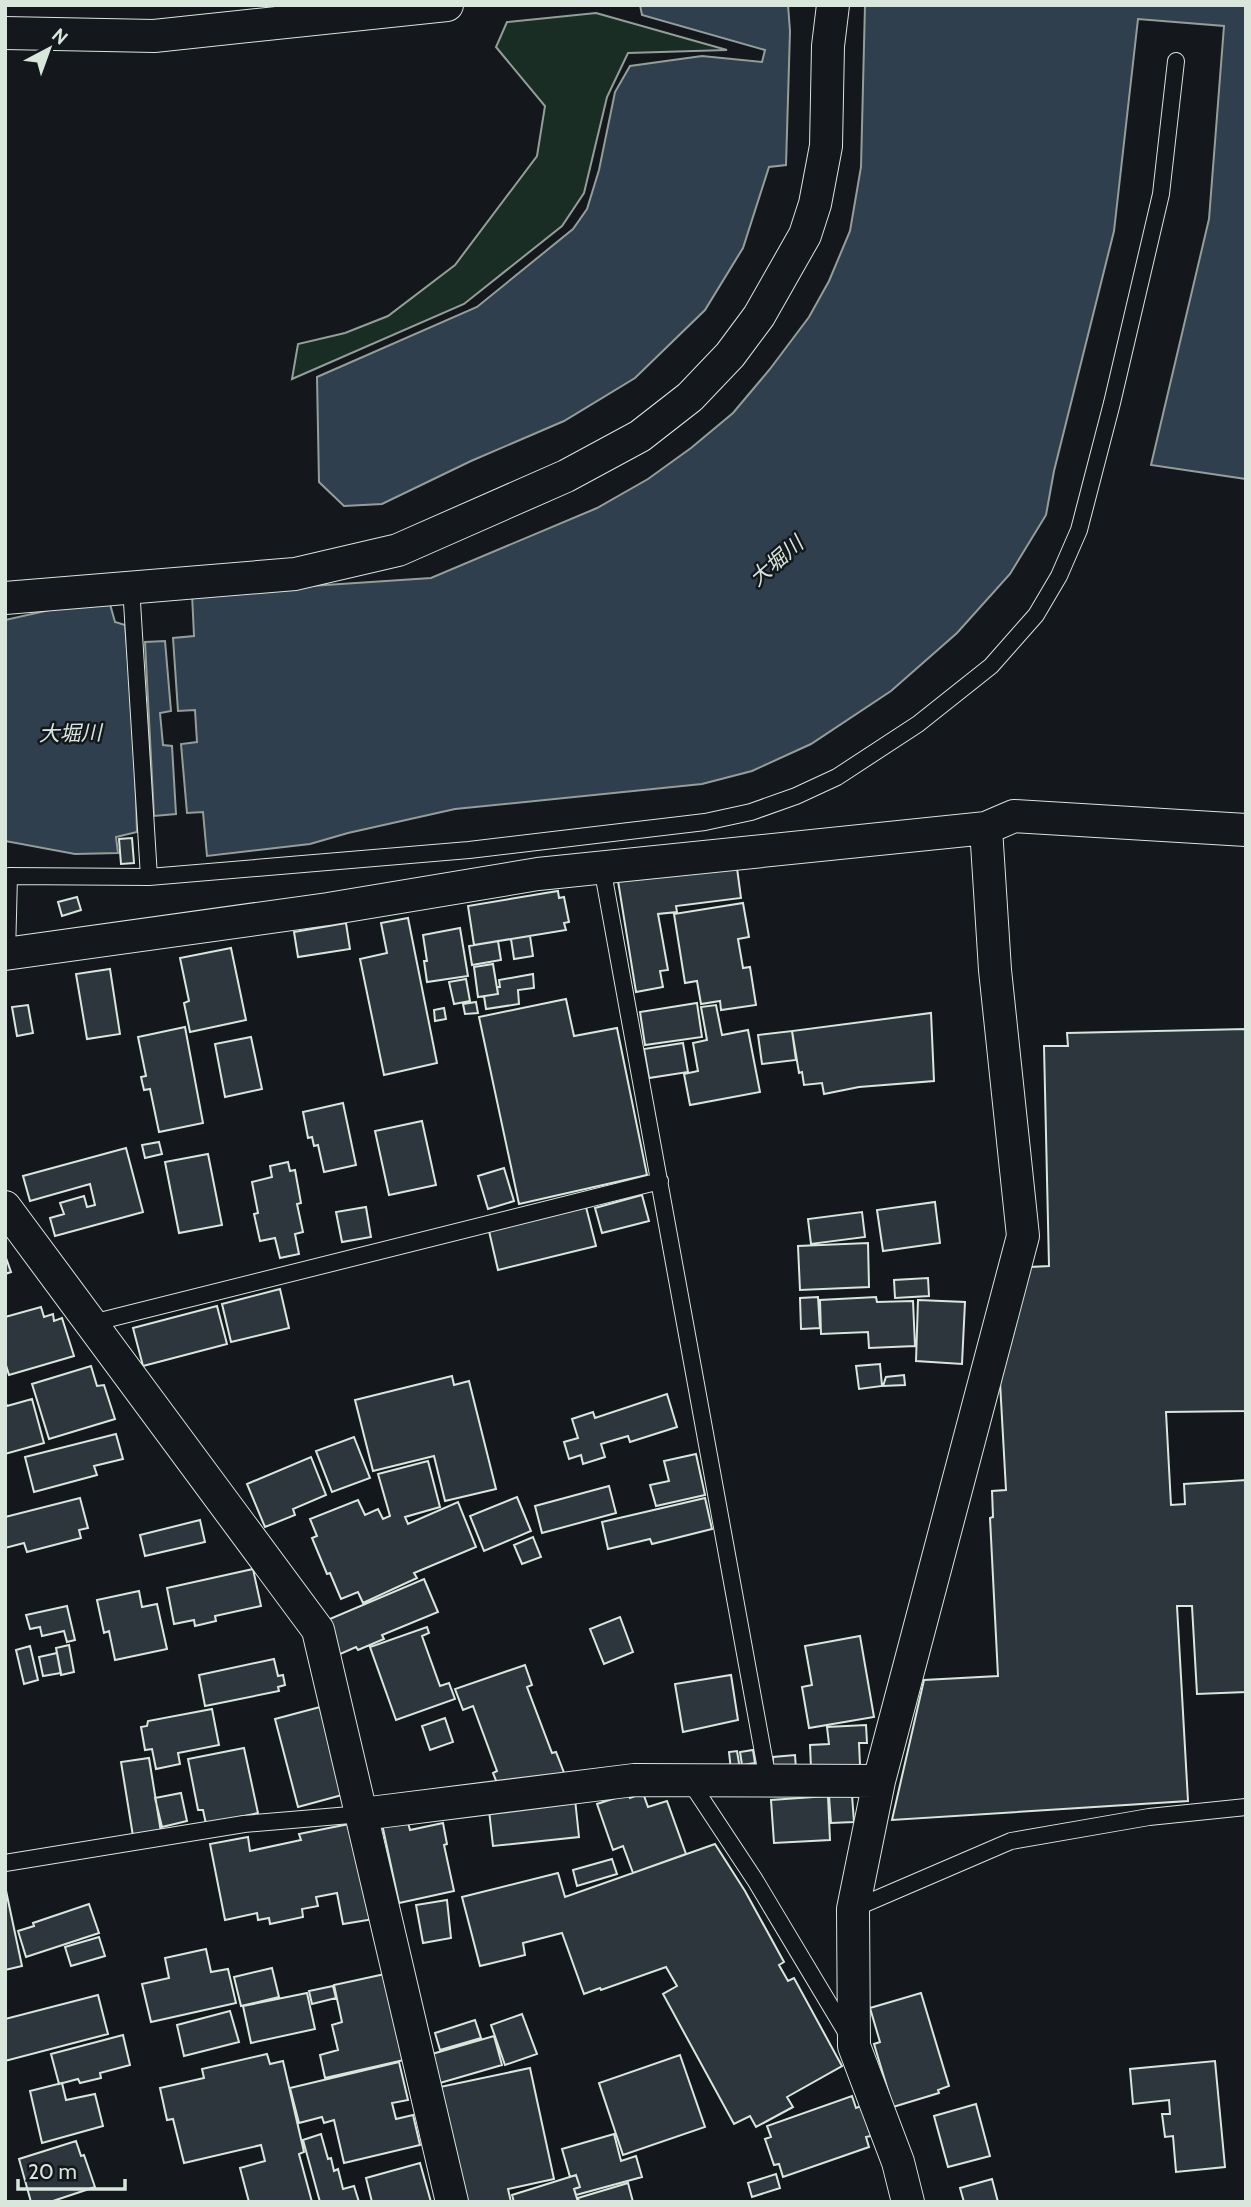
<svg xmlns="http://www.w3.org/2000/svg" width="1251" height="2207" font-family="Cabin,'Noto Sans JP',sans-serif">
	<style>
		.green { fill: #1a2d24; stroke: #939e99; stroke-width: 2 }
		.water { fill: #2f3f4d; stroke: #939e99; stroke-width: 2 }
		.building { fill: #2c363c; stroke: #d8e6dc; stroke-width: 2 }
		.lines { fill: none; stroke-linecap: round; stroke-linejoin: round }
		.service-casing { stroke: #d8e6dc; stroke-width: 18 }
		.minor-casing { stroke: #d8e6dc; stroke-width: 34 }
		.service { stroke: #14181c; stroke-width: 16 }
		.minor { stroke: #14181c; stroke-width: 32 }
		.labels { text-anchor: middle; dominant-baseline: central; stroke-width: 5; stroke-linejoin: round; paint-order: stroke }
		.water-label { font-size: 21px; font-style: italic; fill: #d8e6dc; stroke: #14181c }
	</style>
	<rect width="100%" height="100%" fill="#14181c"/>
	<!-- green -->
	<path class="green" d="M 596,13 L 727,50 L 628,53 L 607,97 L 584,193 L 562,226 L 464,304 L 292,379 L 298,344 L 345,333 L 388,316 L 455,265 L 537,156 L 545,106 L 496,47 L 507,22 Z"/>
	<!-- water -->
	<path class="water" d="M 640,5 L 788,5 L 790,31 L 786,165 L 769,167 L 743,248 L 705,310 L 635,378 L 564,421 L 471,461 L 382,504 L 344,506 L 319,482 L 317,377 L 477,307 L 573,229 L 587,209 L 599,170 L 615,92 L 630,66 L 702,56 L 762,62 L 765,50 L 642,15 Z
		M 865,5 L 1246,5 L 1246,479 L 1151,465 L 1209,219 L 1224,26 L 1138,19 L 1114,231 L 1054,471 L 1046,515 L 1010,574 L 957,633 L 891,691 L 811,744 L 752,771 L 702,784 L 455,809 L 348,833 L 310,844 L 207,856 L 203,812 L 187,813 L 181,744 L 197,742 L 195,710 L 178,711 L 173,638 L 194,636 L 192,594 L 431,578 L 597,508 L 648,479 L 691,448 L 733,413 L 770,369 L 809,317 L 829,281 L 850,231 L 861,167 Z
		M 108,597 L 115,622 L 125,625 L 134,731 L 137,832 L 116,837 L 118,853 L 75,854 L 5,841 L 5,620 Z
		M 165,641 L 171,711 L 160,713 L 163,745 L 172,746 L 176,814 L 154,816 L 145,642 Z"/>
	<!-- building -->
	<path class="building" d="M 132,838 L 134,863 L 121,864 L 119,839 Z
		M 737,868 L 741,898 L 676,906 L 677,912 L 658,914 L 668,970 L 660,971 L 663,987 L 636,992 L 618,881 Z
		M 558,891 L 559,898 L 564,897 L 569,922 L 564,923 L 566,930 L 474,945 L 468,906 Z
		M 77,897 L 81,910 L 62,916 L 58,902 Z
		M 743,903 L 749,937 L 738,939 L 743,968 L 750,967 L 756,1005 L 721,1010 L 720,1001 L 701,1004 L 697,981 L 685,983 L 674,914 Z
		M 408,918 L 437,1063 L 384,1075 L 360,959 L 387,953 L 381,923 Z
		M 346,923 L 350,949 L 298,957 L 294,932 Z
		M 460,928 L 468,976 L 427,982 L 424,961 L 427,961 L 423,935 Z
		M 530,936 L 533,956 L 514,959 L 511,939 Z
		M 498,941 L 501,960 L 472,965 L 469,946 Z
		M 231,948 L 246,1020 L 190,1032 L 184,1003 L 189,1001 L 180,958 Z
		M 493,964 L 498,994 L 478,997 L 474,967 Z
		M 110,969 L 120,1034 L 87,1039 L 76,974 Z
		M 533,974 L 534,988 L 518,990 L 519,1004 L 486,1009 L 484,996 L 498,994 L 497,987 L 500,987 L 499,980 Z
		M 466,979 L 470,1001 L 454,1004 L 449,982 Z
		M 566,999 L 574,1036 L 617,1028 L 647,1175 L 519,1204 L 479,1017 Z
		M 476,1002 L 478,1013 L 465,1014 L 463,1004 Z
		M 697,1003 L 702,1037 L 645,1045 L 640,1012 Z
		M 28,1005 L 33,1033 L 17,1036 L 12,1007 Z
		M 716,1005 L 722,1035 L 748,1030 L 760,1092 L 690,1105 L 684,1074 L 698,1071 L 693,1043 L 707,1040 L 701,1007 Z
		M 444,1008 L 446,1019 L 435,1021 L 434,1010 Z
		M 931,1013 L 934,1081 L 859,1087 L 824,1094 L 822,1083 L 804,1085 L 802,1072 L 799,1073 L 792,1031 Z
		M 185,1027 L 203,1123 L 159,1132 L 150,1089 L 144,1090 L 141,1077 L 146,1076 L 138,1037 Z
		M 1246,1029 L 1246,1411 L 1166,1412 L 1171,1505 L 1185,1504 L 1184,1484 L 1246,1480 L 1246,1692 L 1197,1694 L 1192,1606 L 1177,1606 L 1188,1801 L 892,1820 L 924,1680 L 998,1676 L 990,1518 L 993,1517 L 992,1491 L 1006,1490 L 1000,1382 L 1030,1267 L 1049,1266 L 1044,1046 L 1068,1046 L 1067,1033 Z
		M 792,1031 L 796,1060 L 762,1064 L 758,1035 Z
		M 251,1037 L 262,1089 L 225,1097 L 215,1044 Z
		M 683,1043 L 688,1072 L 649,1078 L 644,1049 Z
		M 343,1103 L 356,1165 L 324,1172 L 318,1145 L 314,1146 L 312,1137 L 308,1138 L 303,1112 Z
		M 422,1121 L 436,1185 L 389,1195 L 375,1131 Z
		M 159,1142 L 162,1154 L 145,1158 L 142,1145 Z
		M 126,1148 L 143,1212 L 55,1236 L 50,1218 L 64,1214 L 60,1203 L 84,1196 L 87,1207 L 95,1205 L 90,1184 L 30,1201 L 23,1176 Z
		M 208,1154 L 222,1225 L 179,1233 L 165,1162 Z
		M 288,1162 L 290,1171 L 295,1170 L 301,1203 L 297,1204 L 303,1232 L 295,1234 L 299,1254 L 280,1258 L 275,1238 L 260,1241 L 254,1214 L 258,1213 L 252,1182 L 272,1177 L 270,1166 Z
		M 504,1168 L 514,1201 L 488,1209 L 478,1176 Z
		M 642,1195 L 649,1221 L 602,1233 L 595,1208 Z
		M 935,1202 L 940,1243 L 883,1251 L 877,1210 Z
		M 366,1207 L 371,1237 L 342,1242 L 336,1212 Z
		M 586,1207 L 596,1246 L 498,1270 L 489,1231 Z
		M 862,1212 L 865,1237 L 811,1244 L 808,1219 Z
		M 868,1243 L 869,1287 L 800,1290 L 798,1246 Z
		M 5,1255 L 11,1272 L 5,1274 Z
		M 928,1278 L 929,1296 L 895,1298 L 894,1280 Z
		M 280,1289 L 289,1328 L 231,1342 L 222,1304 Z
		M 818,1297 L 820,1328 L 801,1329 L 800,1298 Z
		M 876,1297 L 877,1302 L 913,1301 L 915,1346 L 869,1348 L 868,1332 L 821,1334 L 820,1300 Z
		M 918,1300 L 965,1302 L 962,1364 L 916,1361 Z
		M 217,1306 L 227,1344 L 143,1366 L 133,1328 Z
		M 41,1307 L 44,1317 L 53,1314 L 54,1321 L 62,1318 L 74,1356 L 9,1375 L 5,1362 L 5,1317 Z
		M 880,1364 L 882,1386 L 859,1389 L 856,1366 Z
		M 91,1366 L 97,1386 L 104,1385 L 115,1419 L 49,1439 L 32,1384 Z
		M 904,1375 L 905,1385 L 883,1386 L 886,1377 Z
		M 452,1376 L 454,1385 L 469,1381 L 496,1489 L 445,1501 L 434,1456 L 373,1471 L 355,1400 Z
		M 667,1394 L 677,1427 L 630,1442 L 628,1436 L 601,1444 L 605,1457 L 583,1464 L 581,1455 L 569,1459 L 564,1442 L 578,1438 L 572,1419 L 593,1412 L 595,1418 Z
		M 32,1399 L 44,1443 L 5,1454 L 5,1401 L 7,1406 Z
		M 116,1434 L 123,1459 L 94,1466 L 97,1475 L 34,1492 L 25,1457 Z
		M 354,1437 L 370,1478 L 332,1492 L 316,1451 Z
		M 696,1454 L 705,1495 L 656,1506 L 650,1485 L 669,1481 L 664,1461 Z
		M 311,1457 L 326,1495 L 293,1509 L 295,1515 L 265,1527 L 247,1484 Z
		M 428,1461 L 440,1507 L 405,1517 L 408,1524 L 458,1502 L 476,1547 L 414,1573 L 417,1578 L 363,1603 L 358,1592 L 341,1599 L 330,1573 L 327,1574 L 312,1538 L 317,1536 L 310,1519 L 358,1500 L 365,1515 L 378,1509 L 383,1519 L 390,1516 L 378,1474 Z
		M 609,1486 L 616,1513 L 542,1533 L 535,1506 Z
		M 517,1497 L 531,1531 L 484,1551 L 470,1516 Z
		M 80,1498 L 88,1528 L 79,1530 L 81,1538 L 27,1552 L 24,1543 L 5,1548 L 5,1517 Z
		M 705,1498 L 712,1529 L 652,1544 L 650,1539 L 608,1549 L 602,1522 Z
		M 200,1520 L 205,1542 L 145,1556 L 140,1535 Z
		M 533,1537 L 541,1557 L 522,1564 L 514,1545 Z
		M 253,1569 L 261,1606 L 215,1616 L 216,1621 L 195,1626 L 194,1620 L 174,1624 L 167,1588 Z
		M 424,1579 L 438,1612 L 382,1635 L 384,1639 L 358,1650 L 356,1647 L 338,1655 L 325,1621 Z
		M 139,1591 L 142,1607 L 157,1604 L 167,1649 L 115,1660 L 109,1631 L 104,1633 L 97,1600 Z
		M 67,1606 L 75,1640 L 67,1642 L 64,1631 L 42,1636 L 40,1627 L 30,1629 L 26,1615 Z
		M 620,1617 L 633,1652 L 604,1664 L 590,1629 Z
		M 427,1627 L 429,1633 L 422,1636 L 440,1686 L 449,1683 L 455,1699 L 396,1720 L 370,1647 Z
		M 860,1636 L 874,1717 L 809,1728 L 802,1687 L 812,1685 L 805,1646 Z
		M 69,1645 L 74,1672 L 61,1675 L 56,1648 Z
		M 30,1646 L 38,1680 L 24,1684 L 16,1650 Z
		M 57,1653 L 61,1673 L 43,1676 L 39,1657 Z
		M 274,1659 L 278,1676 L 283,1675 L 285,1685 L 278,1687 L 279,1691 L 205,1706 L 199,1675 Z
		M 525,1665 L 532,1685 L 527,1687 L 552,1753 L 556,1752 L 566,1778 L 499,1788 L 493,1773 L 497,1771 L 473,1706 L 463,1710 L 455,1689 Z
		M 731,1675 L 738,1720 L 683,1732 L 675,1684 Z
		M 320,1707 L 342,1795 L 298,1807 L 275,1719 Z
		M 212,1709 L 219,1745 L 178,1753 L 180,1764 L 156,1769 L 152,1749 L 145,1750 L 141,1727 L 147,1726 L 148,1721 Z
		M 445,1718 L 453,1742 L 430,1750 L 422,1726 Z
		M 866,1725 L 867,1743 L 859,1743 L 860,1765 L 811,1768 L 810,1745 L 829,1744 L 827,1727 Z
		M 244,1748 L 258,1813 L 206,1824 L 203,1810 L 198,1810 L 188,1759 Z
		M 753,1750 L 755,1763 L 742,1765 L 740,1752 Z
		M 737,1751 L 740,1769 L 731,1770 L 729,1752 Z
		M 795,1755 L 796,1769 L 773,1770 L 773,1757 Z
		M 149,1758 L 161,1832 L 133,1836 L 121,1762 Z
		M 181,1793 L 187,1821 L 162,1827 L 155,1798 Z
		M 643,1793 L 648,1807 L 667,1801 L 686,1854 L 633,1873 L 623,1846 L 613,1850 L 597,1804 L 628,1794 L 630,1798 Z
		M 852,1795 L 854,1822 L 831,1823 L 829,1796 Z
		M 828,1796 L 830,1840 L 774,1843 L 771,1800 Z
		M 575,1799 L 579,1837 L 493,1846 L 489,1810 Z
		M 407,1819 L 410,1830 L 443,1823 L 447,1844 L 444,1845 L 454,1891 L 399,1903 L 382,1824 Z
		M 354,1823 L 374,1919 L 343,1924 L 337,1893 L 316,1897 L 318,1906 L 302,1909 L 303,1917 L 270,1924 L 269,1918 L 258,1920 L 257,1913 L 225,1920 L 210,1844 L 248,1837 L 250,1851 L 301,1840 L 299,1834 Z
		M 715,1844 L 745,1891 L 784,1962 L 779,1965 L 788,1981 L 794,1978 L 842,2066 L 787,2097 L 793,2107 L 756,2127 L 750,2116 L 734,2124 L 663,1994 L 677,1986 L 666,1967 L 601,1990 L 600,1988 L 584,1994 L 562,1933 L 523,1943 L 525,1955 L 480,1966 L 462,1897 L 558,1873 L 565,1897 Z
		M 612,1859 L 617,1874 L 577,1886 L 573,1870 Z
		M 5,1886 L 22,1966 L 5,1970 Z
		M 447,1900 L 451,1938 L 423,1943 L 416,1905 Z
		M 89,1904 L 99,1933 L 26,1957 L 18,1931 L 34,1926 L 33,1923 Z
		M 99,1937 L 105,1956 L 71,1966 L 65,1947 Z
		M 206,1949 L 211,1972 L 228,1969 L 236,2003 L 151,2022 L 142,1984 L 169,1978 L 165,1958 Z
		M 272,1968 L 279,1997 L 241,2006 L 234,1977 Z
		M 385,1974 L 404,2060 L 325,2078 L 320,2055 L 338,2050 L 332,2025 L 342,2022 L 334,1985 Z
		M 333,1986 L 336,1998 L 312,2004 L 309,1991 Z
		M 307,1993 L 315,2029 L 251,2043 L 243,2006 Z
		M 921,1993 L 949,2086 L 938,2090 L 939,2093 L 893,2107 L 874,2044 L 880,2042 L 870,2008 Z
		M 98,1995 L 108,2034 L 5,2061 L 5,2019 Z
		M 230,2011 L 239,2042 L 184,2056 L 177,2025 Z
		M 522,2014 L 537,2054 L 505,2065 L 491,2025 Z
		M 475,2020 L 481,2038 L 440,2050 L 435,2033 Z
		M 123,2035 L 130,2065 L 100,2073 L 101,2078 L 80,2083 L 78,2079 L 59,2084 L 51,2054 Z
		M 494,2036 L 502,2065 L 440,2083 L 432,2054 Z
		M 267,2054 L 270,2064 L 283,2061 L 304,2152 L 299,2154 L 312,2202 L 249,2202 L 240,2168 L 265,2161 L 261,2145 L 184,2163 L 173,2119 L 167,2120 L 160,2088 L 204,2078 L 202,2069 Z
		M 680,2055 L 705,2127 L 623,2155 L 599,2083 Z
		M 1215,2061 L 1225,2167 L 1176,2172 L 1173,2136 L 1165,2137 L 1162,2114 L 1170,2114 L 1169,2100 L 1133,2104 L 1130,2069 Z
		M 399,2062 L 408,2100 L 392,2103 L 396,2119 L 413,2115 L 420,2145 L 344,2163 L 334,2120 L 324,2123 L 322,2117 L 299,2123 L 290,2088 Z
		M 530,2068 L 554,2179 L 508,2189 L 511,2202 L 466,2202 L 440,2087 Z
		M 62,2083 L 66,2100 L 95,2094 L 103,2126 L 42,2143 L 30,2091 Z
		M 852,2096 L 856,2108 L 861,2106 L 871,2136 L 866,2137 L 869,2147 L 783,2177 L 779,2164 L 774,2165 L 765,2139 L 771,2137 L 767,2126 Z
		M 976,2104 L 990,2156 L 948,2167 L 934,2116 Z
		M 321,2134 L 328,2159 L 331,2158 L 334,2171 L 338,2169 L 343,2189 L 354,2186 L 359,2202 L 320,2202 L 303,2140 Z
		M 614,2134 L 621,2161 L 636,2156 L 642,2177 L 576,2195 L 574,2189 L 580,2187 L 576,2175 L 570,2177 L 562,2149 Z
		M 76,2141 L 81,2156 L 84,2155 L 95,2187 L 50,2202 L 31,2202 L 19,2159 Z
		M 420,2163 L 431,2202 L 372,2202 L 366,2178 Z
		M 776,2174 L 780,2188 L 752,2197 L 748,2183 Z
		M 576,2175 L 580,2187 L 574,2189 L 578,2202 L 514,2202 L 512,2195 Z
		M 992,2179 L 998,2202 L 964,2202 L 960,2188 Z
		M 628,2183 L 633,2202 L 579,2202 L 578,2198 Z"/>
	<g class="lines">
		<defs>
			<path id="service" d="M 131,586 L 149,877
				M 602,867 L 768,1780
				M 7,954 L 9,876 L 149,877 L 469,850 L 705,822 L 751,812 L 796,796 L 837,777 L 918,724 L 991,666 L 1036,615 L 1059,576 L 1079,530 L 1112,403 L 1161,194 L 1176,61
				M 92,1323 L 660,1181
				M 689,1780 L 755,1880 L 849,2037
				M 5,1863 L 244,1824 L 362,1814
				M 853,1909 L 1011,1841 L 1149,1817 L 1246,1807"/>
			<path id="minor" d="M 5,33 L 154,36 L 447,5
				M 5,598 L 295,574 L 398,550 L 566,476 L 640,436 L 690,397 L 730,355 L 759,316 L 805,235 L 815,204 L 826,146 L 828,46 L 833,5
				M 5,954 L 328,909 L 538,874 L 986,828 L 1014,816 L 1246,830
				M 5,1207 L 318,1630 L 452,2202
				M 362,1814 L 634,1780 L 879,1781
				M 908,2202 L 898,2162 L 854,2046 L 853,1909 L 879,1781 L 1023,1236 L 995,970 L 986,828"/>
		</defs>
		<!-- service casing -->
		<use href="#service" class="service-casing"/>
		<!-- minor casing -->
		<use href="#minor" class="minor-casing"/>
		<!-- service -->
		<use href="#service" class="service"/>
		<!-- minor -->
		<use href="#minor" class="minor"/>
	</g>
	<g class="labels">
		<!-- water labels -->
		<g class="water-label">
			<text transform="translate(776 561) rotate(-41)">大堀川</text>
			<text transform="translate(70 733) rotate(-1)">大堀川</text>
		</g>
	</g>
	<!-- border -->
	<rect width="1251" height="2207" fill="none" stroke="#d8e6dc" stroke-width="14"/>
	<!-- north arrow -->
	<g transform="translate(49 49) rotate(41)" stroke="#14181c" stroke-width="5" paint-order="stroke">
	<path d="M0-5L12 26L0 18L-12 26Z" fill="#d8e6dc"/>
	<text y="-10" font-size="19" font-weight="bold" text-anchor="middle" fill="#d8e6dc">N</text>
	</g>
	<!-- scale -->
	<path d="M18 2179v10h107v-10" fill="none" stroke="#d8e6dc" stroke-width="3.5"/>
	<text x="28" y="2179" font-size="21" fill="#d8e6dc" stroke="#14181c" stroke-width="5" paint-order="stroke">20 m</text>
</svg>
